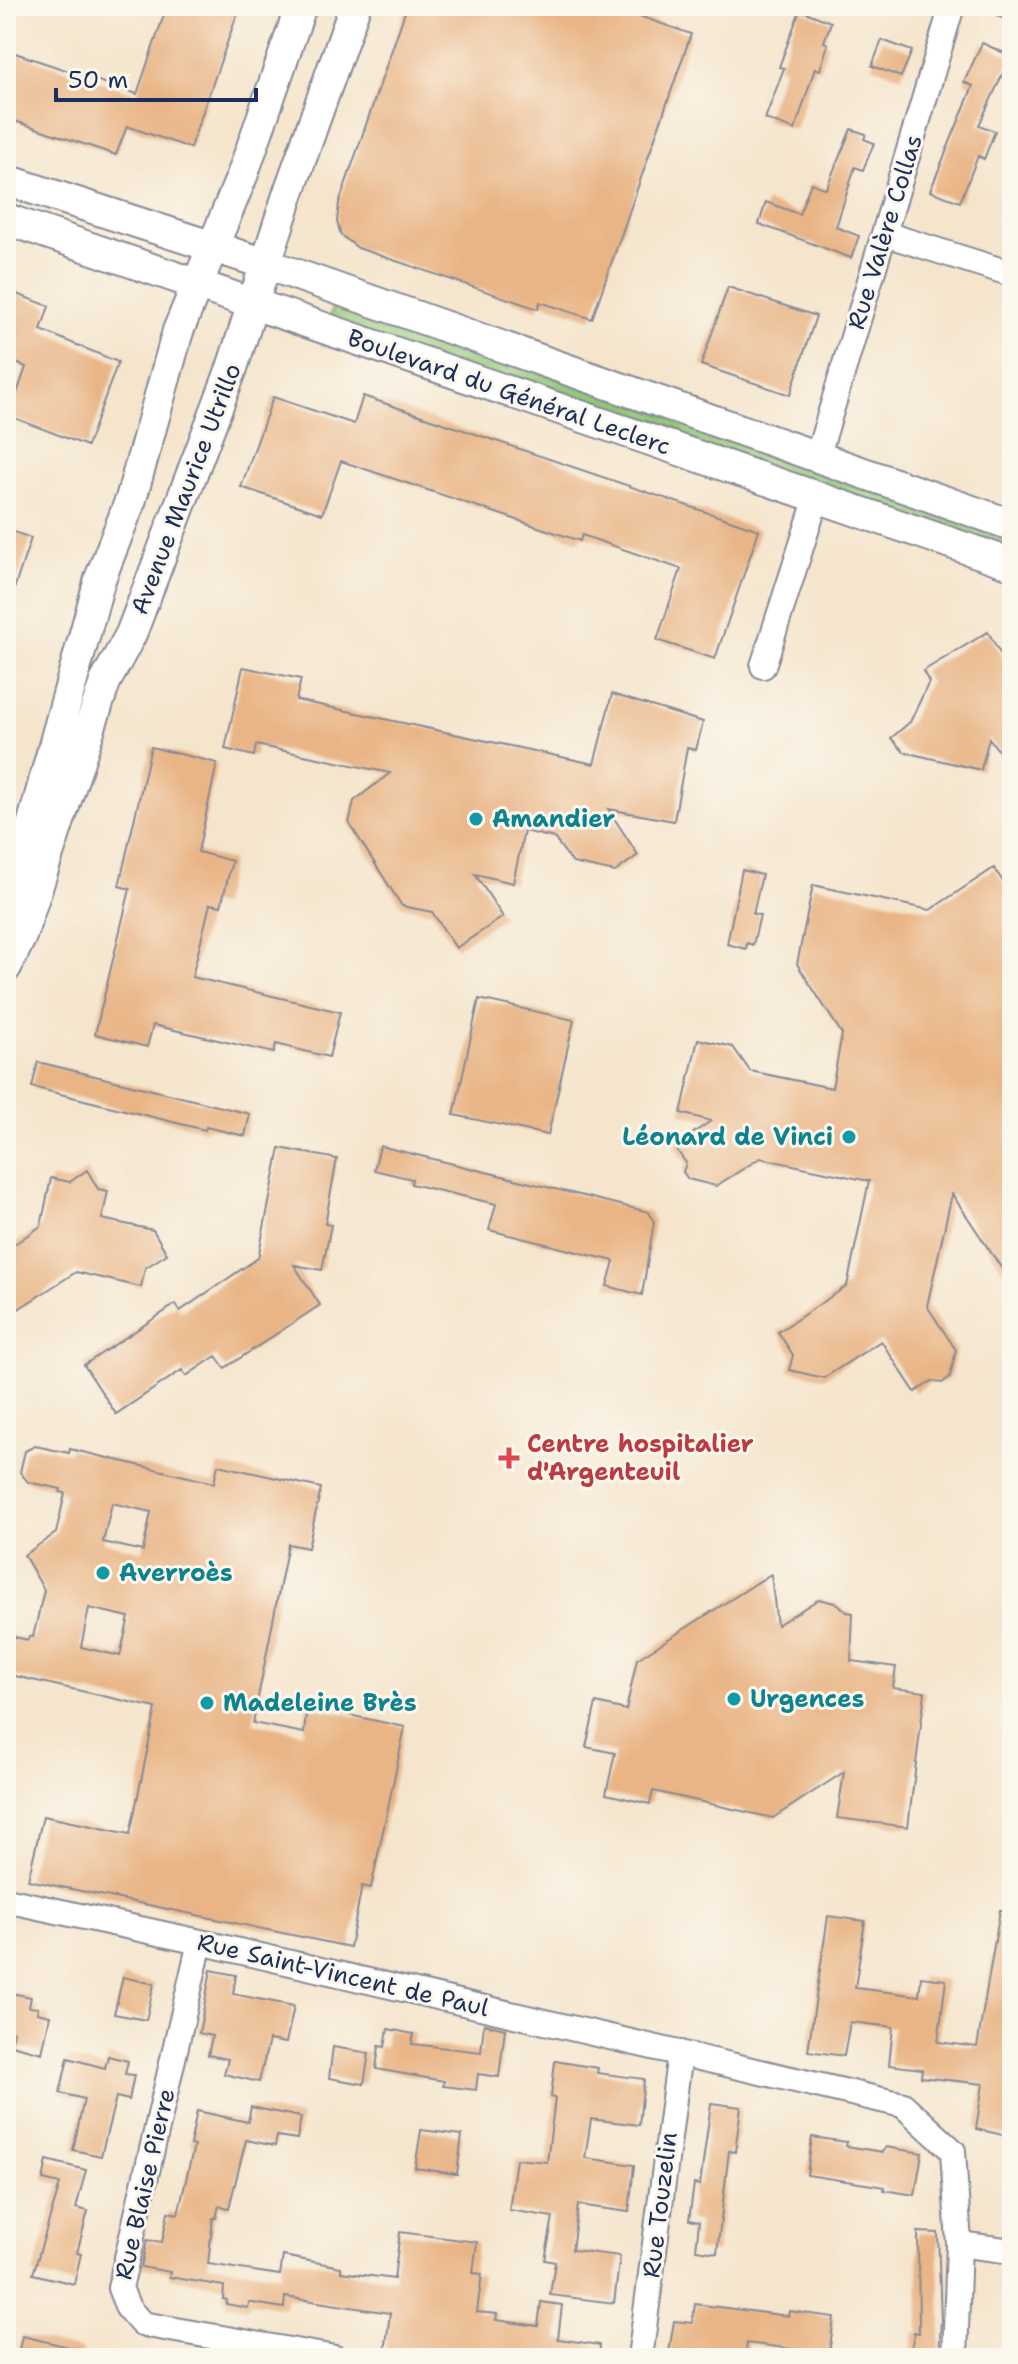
<svg xmlns="http://www.w3.org/2000/svg" width="1018" height="2364" font-family="'Shantell Sans',sans-serif">
	<style>
		.green { fill: #93c778; stroke: #577b6b; stroke-width: 2 }
		.building { fill: #e9b586; fill-rule: evenodd }
		.lines { fill: none; stroke-linecap: round; stroke-linejoin: round }
		.minor-casing { stroke: #888a96; stroke-width: 28 }
		.tertiary-casing { stroke: #888a96; stroke-width: 34 }
		.minor { stroke: #fff; stroke-width: 24 }
		.tertiary { stroke: #fff; stroke-width: 30 }
		.culture-dot { fill: #0f9aa8; stroke: #fbf7ec; stroke-width: 3 }
		.health-dot { fill: #e0444e; stroke: #fbf7ec; stroke-width: 3 }
		.labels { text-anchor: middle; dominant-baseline: central; stroke-width: 6; stroke-linejoin: round; paint-order: stroke }
		.street-label { font-size: 24px; fill: #1b2f5e; stroke: #fbf7ec }
		.culture-label { font-size: 24px; font-weight: bold; fill: #0d838f; stroke: #fbf7ec; text-anchor: start }
		.health-label { font-size: 24px; font-weight: bold; fill: #be3a42; stroke: #fbf7ec; text-anchor: start }
	</style>
	<rect width="100%" height="100%" fill="#fbf7ec"/>
	<filter id="ink" filterUnits="userSpaceOnUse"><feTurbulence type="fractalNoise" baseFrequency=".0125" numOctaves="2"/><feDisplacementMap in="SourceGraphic" scale="16" xChannelSelector="R" yChannelSelector="G"/><feConvolveMatrix kernelMatrix="1 2 1 2 8 2 1 2 1" color-interpolation-filters="sRGB"/></filter>
	<filter id="wash" filterUnits="userSpaceOnUse"><feTurbulence type="fractalNoise" baseFrequency=".006" numOctaves="4" result="noise"/><feDisplacementMap in="SourceGraphic" scale="32" xChannelSelector="R" yChannelSelector="G"/><feGaussianBlur stdDeviation="1.8" result="paint"/><feColorMatrix in="noise" values="0 0 0 0 0 0 0 0 0 0 0 0 0 0 0 0 0 1.4 0 .05"/><feComposite in="paint" operator="in"/></filter>
	<g filter="url(#wash)">
		<rect width="100%" height="100%" fill="#f5e5cd"/>
		<!-- green -->
		<path class="green" d="M 335,302 L 1012,533 L 1012,556 L 328,322 Z"/>
		<g id="blocks">
			<!-- building -->
			<path class="building" d="M 167,6 L 240,6 L 190,148 L 127,126 L 116,155 L 6,118 L 6,50 L 137,94 Z
				M 407,6 L 611,6 L 691,34 L 592,319 L 540,302 L 538,309 L 358,248 L 341,235 L 337,222 L 339,203 Z
				M 800,10 L 831,22 L 824,42 L 828,44 L 820,70 L 815,68 L 795,130 L 765,119 L 784,68 L 779,67 Z
				M 882,40 L 912,51 L 901,77 L 872,66 Z
				M 982,43 L 1011,56 L 979,125 L 995,131 L 984,159 L 978,156 L 960,202 L 930,191 L 973,86 L 964,82 Z
				M 851,129 L 866,134 L 864,139 L 874,143 L 863,170 L 855,167 L 836,227 L 859,236 L 851,258 L 759,224 L 766,202 L 799,214 L 811,183 L 826,189 Z
				M 728,287 L 816,316 L 790,395 L 701,365 Z
				M 6,290 L 49,306 L 41,330 L 118,362 L 87,446 L 9,416 L 26,367 L 6,359 Z
				M 363,396 L 759,530 L 715,659 L 657,640 L 681,569 L 582,535 L 580,541 L 341,461 L 322,514 L 241,487 L 273,397 L 354,424 Z
				M 6,529 L 31,538 L 10,601 L 6,601 Z
				M 988,632 L 1009,669 L 1012,670 L 1012,769 L 989,738 L 981,770 L 904,752 L 891,738 L 910,722 L 929,682 L 923,671 Z
				M 243,667 L 301,679 L 296,700 L 594,764 L 612,694 L 703,722 L 696,750 L 687,748 L 674,821 L 608,809 L 638,855 L 615,872 L 573,863 L 554,838 L 524,831 L 513,883 L 475,874 L 503,917 L 456,948 L 432,912 L 402,906 L 349,823 L 354,801 L 390,773 L 256,745 L 254,756 L 225,749 Z
				M 151,747 L 217,763 L 198,852 L 232,861 L 221,906 L 210,904 L 192,977 L 340,1012 L 329,1057 L 276,1044 L 274,1053 L 153,1025 L 147,1047 L 95,1034 L 130,889 L 119,886 Z
				M 994,868 L 1012,895 L 1012,1284 L 952,1194 L 927,1306 L 956,1350 L 950,1377 L 942,1383 L 932,1381 L 915,1392 L 881,1341 L 824,1378 L 789,1370 L 793,1355 L 778,1332 L 847,1286 L 869,1181 L 760,1158 L 716,1186 L 688,1179 L 683,1172 L 686,1163 L 674,1146 L 711,1121 L 681,1113 L 698,1039 L 733,1047 L 750,1071 L 832,1088 L 842,1034 L 797,964 L 813,885 L 930,910 Z
				M 742,870 L 762,875 L 753,914 L 760,915 L 753,945 L 747,943 L 746,949 L 727,944 Z
				M 479,999 L 574,1020 L 548,1135 L 454,1115 Z
				M 38,1062 L 250,1114 L 245,1136 L 206,1127 L 205,1130 L 32,1087 Z
				M 380,1146 L 649,1212 L 654,1222 L 642,1295 L 607,1286 L 614,1261 L 489,1230 L 496,1204 L 411,1184 L 412,1179 L 374,1170 Z
				M 280,1148 L 337,1159 L 325,1224 L 331,1225 L 322,1270 L 294,1265 L 320,1305 L 225,1368 L 216,1356 L 186,1376 L 182,1370 L 116,1414 L 84,1365 L 176,1304 L 180,1311 L 258,1258 Z
				M 87,1170 L 98,1189 L 108,1191 L 102,1219 L 153,1230 L 167,1254 L 145,1268 L 141,1287 L 76,1272 L 6,1317 L 6,1250 L 41,1226 L 51,1178 L 70,1182 Z
				M 35,1446 L 69,1453 L 70,1449 L 214,1483 L 218,1465 L 321,1488 L 308,1548 L 288,1544 L 253,1723 L 304,1733 L 307,1706 L 405,1727 L 371,1888 L 362,1886 L 350,1947 L 28,1880 L 43,1816 L 130,1834 L 156,1708 L 6,1674 L 6,1635 L 28,1640 L 29,1636 L 33,1637 L 44,1590 L 24,1555 L 56,1533 L 65,1493 L 60,1492 L 61,1489 L 28,1482 L 20,1472 L 25,1451 ZM 112,1503 L 151,1512 L 143,1551 L 103,1542 ZM 89,1608 L 129,1617 L 120,1656 L 81,1647 Z
				M 771,1574 L 777,1625 L 819,1599 L 838,1604 L 847,1612 L 853,1613 L 851,1661 L 896,1667 L 893,1688 L 925,1692 L 908,1827 L 837,1818 L 844,1772 L 773,1818 L 653,1791 L 650,1804 L 606,1794 L 615,1753 L 586,1747 L 596,1703 L 626,1710 L 637,1659 Z
				M 1000,1910 L 1012,1911 L 1012,2137 L 976,2129 L 983,2084 L 921,2077 L 922,2069 L 889,2065 L 893,2027 L 850,2022 L 844,2056 L 808,2051 L 828,1916 L 865,1921 L 855,1988 L 919,1996 L 921,1977 L 946,1980 L 938,2042 L 977,2047 Z
				M 211,1970 L 236,1975 L 233,1994 L 294,2006 L 286,2043 L 269,2040 L 259,2082 L 224,2074 L 228,2059 L 208,2055 L 212,2036 L 199,2033 Z
				M 123,1977 L 154,1984 L 146,2020 L 114,2014 Z
				M 6,1992 L 31,1997 L 29,2007 L 38,2008 L 37,2013 L 50,2016 L 42,2053 L 11,2045 L 14,2032 L 6,2030 Z
				M 484,2024 L 505,2029 L 499,2077 L 478,2074 L 476,2090 L 443,2086 L 444,2081 L 376,2069 L 379,2046 L 385,2047 L 388,2029 L 414,2034 L 412,2044 L 481,2052 Z
				M 333,2047 L 369,2053 L 364,2084 L 329,2078 Z
				M 108,2056 L 128,2061 L 125,2074 L 134,2075 L 129,2100 L 116,2097 L 101,2156 L 73,2150 L 84,2099 L 60,2093 L 68,2058 L 105,2068 Z
				M 555,2061 L 598,2068 L 597,2073 L 644,2079 L 639,2125 L 591,2119 L 585,2158 L 634,2165 L 629,2212 L 578,2205 L 572,2250 L 620,2256 L 614,2303 L 550,2295 L 555,2262 L 545,2260 L 553,2217 L 509,2210 L 516,2159 L 547,2162 L 555,2098 L 551,2097 Z
				M 711,2103 L 741,2107 L 735,2152 L 729,2151 L 717,2253 L 696,2250 L 699,2222 L 689,2220 L 694,2184 L 700,2185 Z
				M 251,2107 L 301,2117 L 297,2139 L 277,2136 L 275,2146 L 246,2140 L 229,2208 L 219,2206 L 216,2218 L 213,2218 L 208,2264 L 280,2275 L 283,2256 L 341,2267 L 341,2272 L 394,2279 L 400,2232 L 477,2242 L 473,2273 L 482,2274 L 477,2312 L 497,2314 L 496,2320 L 538,2326 L 541,2302 L 562,2305 L 558,2339 L 600,2345 L 599,2358 L 531,2358 L 508,2355 L 508,2358 L 463,2352 L 462,2356 L 410,2349 L 410,2356 L 385,2352 L 390,2313 L 285,2297 L 284,2308 L 253,2303 L 249,2303 L 248,2308 L 226,2304 L 227,2300 L 223,2299 L 224,2286 L 169,2277 L 170,2272 L 141,2267 L 147,2240 L 162,2242 L 168,2212 L 178,2214 L 194,2146 L 190,2145 L 197,2111 L 248,2122 Z
				M 421,2130 L 462,2135 L 457,2174 L 415,2168 Z
				M 812,2137 L 847,2142 L 846,2146 L 882,2152 L 886,2147 L 922,2153 L 915,2195 L 884,2190 L 885,2187 L 807,2175 Z
				M 47,2160 L 86,2170 L 76,2208 L 88,2211 L 77,2253 L 81,2254 L 74,2284 L 33,2274 L 60,2184 L 43,2180 Z
				M 918,2232 L 938,2233 L 941,2320 L 939,2358 L 910,2358 L 914,2332 L 919,2333 Z
				M 695,2304 L 788,2316 L 789,2311 L 834,2317 L 829,2354 L 747,2343 L 745,2358 L 668,2358 L 674,2321 L 692,2323 Z
				M 22,2336 L 82,2350 L 81,2358 L 17,2358 Z"/>
		</g>
	</g>
	<g filter="url(#ink)">
		<use href="#blocks" fill-opacity="0" stroke="#888a96" stroke-width="2"/>
		<g class="lines">
			<defs>
				<path id="minor" d="M 1007,6 L 1012,8
					M 885,234 L 1012,274
					M 817,458 L 952,6
					M 763,666 L 817,497
					M 6,1900 L 200,1942 L 903,2105 L 953,2151 L 959,2244 L 955,2358
					M 200,1942 L 120,2288 L 128,2308 L 142,2324 L 335,2358
					M 959,2244 L 1012,2251
					M 640,2358 L 680,2053"/>
				<path id="tertiary" d="M 6,180 L 266,264 L 1012,525
					M 6,219 L 1012,564
					M 6,920 L 100,579 L 131,499 L 178,331 L 242,176 L 301,6
					M 6,967 L 21,936 L 105,682 L 131,634 L 232,368 L 289,192 L 355,6"/>
			</defs>
			<!-- minor casing -->
			<use href="#minor" class="minor-casing"/>
			<!-- tertiary casing -->
			<use href="#tertiary" class="tertiary-casing"/>
			<!-- minor -->
			<use href="#minor" class="minor"/>
			<!-- tertiary -->
			<use href="#tertiary" class="tertiary"/>
		</g>
	</g>
	<!-- markers -->
	<g class="culture-dot">
		<circle cx="476" cy="819" r="8"/>
		<circle cx="849" cy="1137" r="8"/>
		<circle cx="103" cy="1573" r="8"/>
		<circle cx="734" cy="1699" r="8"/>
		<circle cx="207" cy="1703" r="8"/>
	</g>
	<path class="health-dot" d="M505 1446h8v8h8v8h-8v8h-8v-8h-8v-8h8z"/>
	<g class="labels">
		<!-- street labels -->
		<g class="street-label">
			<text transform="translate(885 232) rotate(-73)">Rue Valère Collas</text>
			<text transform="translate(509 392) rotate(19)">Boulevard du Général Leclerc</text>
			<text transform="translate(186 489) rotate(-69)">Avenue Maurice Utrillo</text>
			<text transform="translate(343 1975) rotate(13)">Rue Saint-Vincent de Paul</text>
			<text transform="translate(145 2184) rotate(-77)">Rue Blaise Pierre</text>
			<text transform="translate(660 2205) rotate(-83)">Rue Touzelin</text>
		</g>
		<!-- culture labels -->
		<g class="culture-label">
			<text x="492" y="819">Amandier</text>
			<text x="833" y="1137" text-anchor="end">Léonard de Vinci</text>
			<text x="119" y="1573">Averroès</text>
			<text x="750" y="1699">Urgences</text>
			<text x="223" y="1703">Madeleine Brès</text>
		</g>
		<!-- health labels -->
		<g class="health-label">
			<text x="527" y="1444">Centre hospitalier<tspan x="527" dy="28">d'Argenteuil</tspan></text>
		</g>
	</g>
	<!-- margin -->
	<rect width="1018" height="2364" fill="none" stroke="#fbf7ec" stroke-width="32"/>
	<!-- scale -->
	<path d="M56 88v12h200v-12" fill="none" stroke="#1b2f5e" stroke-width="4"/>
	<text x="68" y="88" font-size="24" fill="#1b2f5e" stroke="#fbf7ec" stroke-width="6" paint-order="stroke">50 m</text>
</svg>
